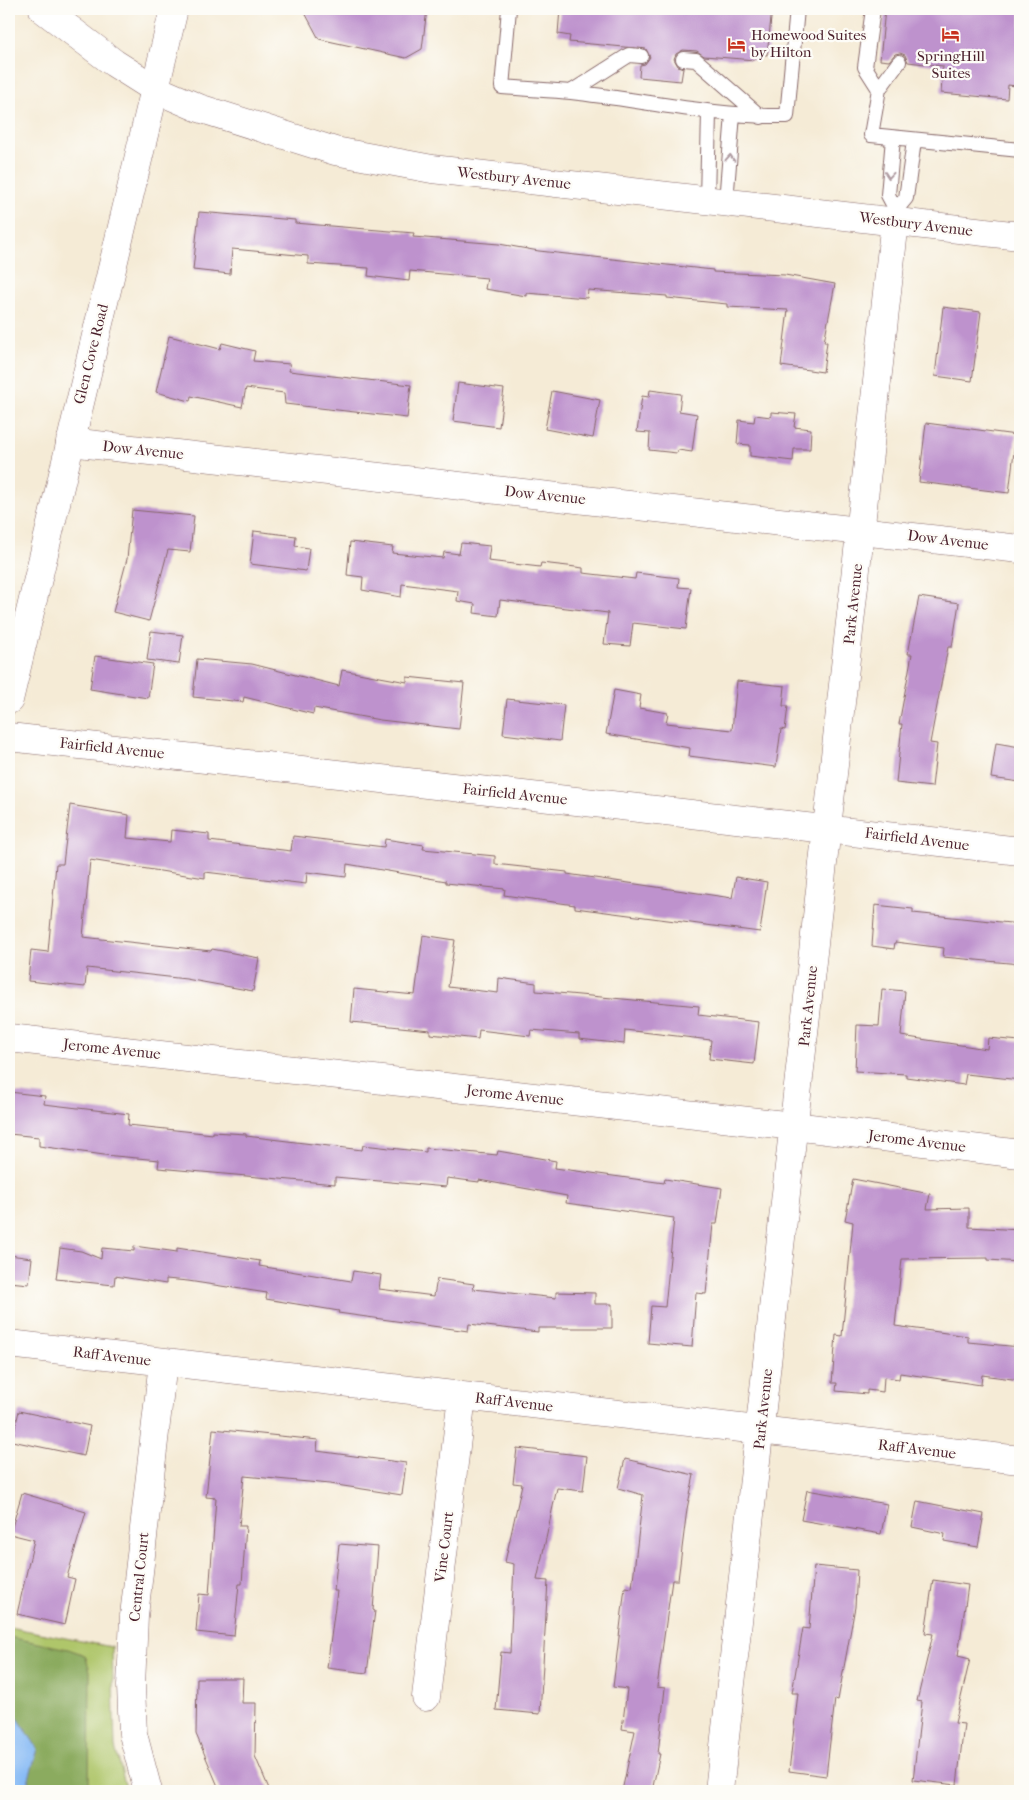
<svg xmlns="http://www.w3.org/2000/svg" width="1029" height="1800" font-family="'IM FELL French Canon',serif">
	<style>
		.green { fill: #afc66b; stroke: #7c724b }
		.forest { fill: #8bab5f; stroke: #6a6545 }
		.water { fill: #88bbf5; stroke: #696d90 }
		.building { fill: #be92cd }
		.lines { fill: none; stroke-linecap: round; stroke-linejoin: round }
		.lane-casing { stroke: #866667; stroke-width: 16 }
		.street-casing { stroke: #866667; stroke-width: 29 }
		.secondary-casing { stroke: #866667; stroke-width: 29 }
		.primary-casing { stroke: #866667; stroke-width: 29 }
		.lane { stroke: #fff; stroke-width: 14 }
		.street { stroke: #fff; stroke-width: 28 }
		.secondary { stroke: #fff; stroke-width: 28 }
		.primary { stroke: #fff; stroke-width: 28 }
		.oneway { stroke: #ae9aa0 }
		.labels { text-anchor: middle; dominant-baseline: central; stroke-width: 4.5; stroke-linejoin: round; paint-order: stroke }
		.poi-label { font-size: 15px; fill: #4a1f2b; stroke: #fdfcf7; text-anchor: start }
		.street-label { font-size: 15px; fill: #4a1f2b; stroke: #fdfcf7 }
	</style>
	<rect width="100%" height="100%" fill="#fdfcf7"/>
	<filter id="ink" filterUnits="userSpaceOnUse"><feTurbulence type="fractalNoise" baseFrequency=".02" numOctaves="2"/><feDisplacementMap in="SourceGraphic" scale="10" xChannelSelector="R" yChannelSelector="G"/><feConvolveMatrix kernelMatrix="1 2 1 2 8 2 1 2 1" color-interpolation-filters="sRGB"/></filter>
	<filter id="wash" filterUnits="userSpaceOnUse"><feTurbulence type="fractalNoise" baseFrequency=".0096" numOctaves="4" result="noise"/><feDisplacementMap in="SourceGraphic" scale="20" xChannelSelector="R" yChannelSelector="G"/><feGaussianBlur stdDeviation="1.12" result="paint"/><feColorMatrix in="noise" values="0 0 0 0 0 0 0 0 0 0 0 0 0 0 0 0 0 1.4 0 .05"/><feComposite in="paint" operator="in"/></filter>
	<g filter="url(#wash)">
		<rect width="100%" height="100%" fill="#f5ebd6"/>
		<!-- green -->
		<path class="green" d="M 9,1627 L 112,1647 L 115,1747 L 127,1791 L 9,1791 Z"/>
		<!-- forest -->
		<path class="forest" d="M 9,1637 L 68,1649 L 85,1655 L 90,1671 L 89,1791 L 9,1791 Z"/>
		<!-- water -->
		<path class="water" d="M 18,1718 L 38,1749 L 25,1791 L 9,1791 L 9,1719 Z"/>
		<g id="blocks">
			<!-- building -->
			<path class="building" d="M 303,9 L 427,9 L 422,49 L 406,58 L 319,39 Z
				M 560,9 L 772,9 L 767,55 L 756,54 L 755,60 L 704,56 L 697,51 L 683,50 L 676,54 L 674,59 L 678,66 L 683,68 L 681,81 L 639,77 L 640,65 L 645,64 L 650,57 L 646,49 L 569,42 L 570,36 L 558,34 Z
				M 885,9 L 1020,9 L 1020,70 L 1018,70 L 1016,86 L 1008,85 L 1007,99 L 941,93 L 943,66 L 908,62 L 905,55 L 900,53 L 895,54 L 889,61 L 880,60 Z
				M 199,212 L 295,220 L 295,223 L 414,233 L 413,237 L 499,244 L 539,251 L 713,270 L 713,272 L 785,275 L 835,284 L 824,342 L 827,342 L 823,372 L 781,366 L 788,310 L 727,307 L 727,304 L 667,298 L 667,296 L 588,290 L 587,298 L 526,293 L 526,296 L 485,289 L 487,278 L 410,271 L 409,281 L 368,276 L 369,268 L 308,264 L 308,256 L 232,249 L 230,274 L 193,270 Z
				M 943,307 L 981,312 L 972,381 L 935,376 Z
				M 169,336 L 220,349 L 222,343 L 255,351 L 253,361 L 290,364 L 289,371 L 411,385 L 407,418 L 285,404 L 284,393 L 246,388 L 242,407 L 191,396 L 190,401 L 156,392 Z
				M 458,383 L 504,389 L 499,427 L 453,421 Z
				M 650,390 L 681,394 L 679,411 L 697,414 L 692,452 L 678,450 L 677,453 L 649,450 L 650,433 L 637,432 L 642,396 L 649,397 Z
				M 552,391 L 600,400 L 593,438 L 545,429 Z
				M 771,412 L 796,414 L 794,427 L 811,429 L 810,449 L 794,449 L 793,461 L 750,456 L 750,445 L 737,444 L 739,420 L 754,422 L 755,415 L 771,417 Z
				M 926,423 L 1016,435 L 1009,493 L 919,482 Z
				M 132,510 L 194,516 L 190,552 L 168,550 L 149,621 L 113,612 L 127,559 Z
				M 254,531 L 296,536 L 295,546 L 309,548 L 306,571 L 250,564 Z
				M 350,542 L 393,547 L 392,553 L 443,558 L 444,552 L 459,554 L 461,543 L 490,546 L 488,561 L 540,567 L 541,563 L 568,566 L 583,568 L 583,573 L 635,579 L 636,573 L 679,578 L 678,587 L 691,588 L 686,629 L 633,623 L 630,646 L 604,644 L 608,613 L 500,600 L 498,616 L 474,613 L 475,604 L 457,601 L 458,591 L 402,584 L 401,597 L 362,590 L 363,577 L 347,575 Z
				M 919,597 L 959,603 L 952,647 L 948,647 L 930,743 L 937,744 L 932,787 L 896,783 L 902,724 L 899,724 L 912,654 L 908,654 Z
				M 151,631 L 183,635 L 179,664 L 147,660 Z
				M 95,656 L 153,664 L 148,698 L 90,689 Z
				M 197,659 L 252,664 L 339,686 L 342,670 L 407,682 L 407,677 L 464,683 L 459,729 L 380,720 L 314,708 L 313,714 L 244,697 L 243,702 L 193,697 Z
				M 737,681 L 785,686 L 783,706 L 788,706 L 785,730 L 781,729 L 776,767 L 689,756 L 690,748 L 606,734 L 614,690 L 641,695 L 639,708 L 668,713 L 666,723 L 732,730 Z
				M 507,699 L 564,705 L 560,741 L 503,734 Z
				M 996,743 L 1020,747 L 1020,782 L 991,778 Z
				M 70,805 L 129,815 L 127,838 L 170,842 L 171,830 L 209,834 L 209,841 L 291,851 L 293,836 L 384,847 L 385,839 L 424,845 L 423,849 L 495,856 L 495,864 L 567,872 L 567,874 L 732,898 L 736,877 L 767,882 L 760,932 L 575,908 L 575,905 L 504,895 L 505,889 L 446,883 L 446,881 L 347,864 L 346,877 L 307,872 L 306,884 L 205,872 L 205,878 L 90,860 L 83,937 L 211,951 L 212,949 L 259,958 L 253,991 L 186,979 L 87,968 L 85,987 L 28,981 L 31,950 L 48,952 L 56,864 L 63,864 Z
				M 875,905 L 913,909 L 913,913 L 1020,924 L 1020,964 L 943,957 L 944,948 L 895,942 L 894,949 L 872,946 Z
				M 423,935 L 455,940 L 448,987 L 498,993 L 499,978 L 536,983 L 536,991 L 699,1006 L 698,1015 L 759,1022 L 754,1064 L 709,1059 L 711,1040 L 625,1030 L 624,1044 L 579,1039 L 579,1034 L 531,1030 L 530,1036 L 479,1030 L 478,1039 L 430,1034 L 430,1030 L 351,1022 L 354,989 L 415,995 Z
				M 882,989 L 905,991 L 901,1036 L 987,1049 L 988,1038 L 1020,1041 L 1020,1080 L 966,1074 L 964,1085 L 906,1077 L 906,1074 L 855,1071 L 857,1025 L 879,1026 Z
				M 9,1092 L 45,1096 L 44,1104 L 129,1114 L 128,1125 L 213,1134 L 213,1132 L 246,1134 L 246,1136 L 362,1150 L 363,1145 L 426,1152 L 426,1148 L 497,1155 L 498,1151 L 556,1161 L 555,1168 L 664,1183 L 665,1179 L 722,1188 L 717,1224 L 713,1224 L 706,1294 L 696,1293 L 692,1347 L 648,1343 L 651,1306 L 665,1307 L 674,1218 L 566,1203 L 567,1196 L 479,1180 L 479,1182 L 447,1178 L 446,1187 L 335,1177 L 335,1184 L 158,1168 L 159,1160 L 104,1155 L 39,1146 L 39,1137 L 9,1134 Z
				M 853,1179 L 930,1194 L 927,1209 L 969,1208 L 969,1227 L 1020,1230 L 1020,1262 L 988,1260 L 988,1258 L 902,1259 L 895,1326 L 968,1336 L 968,1342 L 1020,1347 L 1020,1380 L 982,1375 L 981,1385 L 900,1373 L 899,1379 L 884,1377 L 883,1392 L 867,1390 L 867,1394 L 836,1391 L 837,1383 L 832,1383 L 836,1335 L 842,1336 L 853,1222 L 845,1220 Z
				M 134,1246 L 177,1252 L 177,1248 L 260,1261 L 259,1266 L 351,1281 L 353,1271 L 381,1275 L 379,1289 L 434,1296 L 437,1279 L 474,1284 L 473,1289 L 556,1298 L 556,1292 L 595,1293 L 595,1304 L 612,1304 L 612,1328 L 538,1328 L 538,1332 L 469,1324 L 468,1331 L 338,1313 L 339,1311 L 266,1299 L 267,1293 L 188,1281 L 166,1279 L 166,1284 L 115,1276 L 114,1285 L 56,1279 L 60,1248 L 81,1251 L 101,1259 L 102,1248 L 134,1251 Z
				M 9,1255 L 32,1258 L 29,1284 L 9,1282 Z
				M 19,1411 L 90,1426 L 84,1456 L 12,1441 Z
				M 213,1429 L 318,1440 L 317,1451 L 406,1463 L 402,1495 L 330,1484 L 244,1476 L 239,1526 L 246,1526 L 242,1584 L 239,1584 L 234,1636 L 196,1632 L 199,1594 L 209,1595 L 216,1498 L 206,1497 Z
				M 517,1448 L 587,1456 L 583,1491 L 557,1488 L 537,1580 L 548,1581 L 540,1714 L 496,1710 L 501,1652 L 510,1653 L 514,1564 L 505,1562 L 522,1484 L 513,1483 Z
				M 625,1459 L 694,1475 L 687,1509 L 678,1580 L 672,1580 L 657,1687 L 665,1688 L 658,1754 L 660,1754 L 652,1791 L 622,1791 L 635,1731 L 622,1729 L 627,1689 L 613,1687 L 625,1587 L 632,1588 L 643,1495 L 618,1488 Z
				M 807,1490 L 887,1504 L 881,1534 L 801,1520 Z
				M 22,1493 L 86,1512 L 67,1577 L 75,1579 L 65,1625 L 17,1614 L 34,1540 L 10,1534 Z
				M 917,1501 L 984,1514 L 978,1547 L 944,1541 L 945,1534 L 912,1527 Z
				M 339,1544 L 378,1547 L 373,1610 L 375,1611 L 367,1673 L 327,1668 L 337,1591 L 334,1591 Z
				M 814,1566 L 857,1570 L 855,1607 L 838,1700 L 835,1699 L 826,1776 L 789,1771 L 798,1693 L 792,1693 L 803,1628 L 809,1629 Z
				M 933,1580 L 968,1585 L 958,1656 L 970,1659 L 955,1723 L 964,1724 L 957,1785 L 913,1780 L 922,1702 L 917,1701 L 933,1634 L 925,1633 Z
				M 197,1678 L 243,1678 L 242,1703 L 256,1703 L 255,1756 L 270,1791 L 220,1791 L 196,1734 Z"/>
		</g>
	</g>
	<g filter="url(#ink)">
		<use href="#blocks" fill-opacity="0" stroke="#866667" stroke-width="1"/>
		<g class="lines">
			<defs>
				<path id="lane" d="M 509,9 L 502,87 C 525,89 548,90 571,92 C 643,100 714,117 787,116 L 797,9
					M 873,9 L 865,67 L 879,89 L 871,135 L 1020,150
					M 683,59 L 696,60 L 761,117
					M 879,89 L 899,62
					M 571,92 L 629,55 L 641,56
					M 893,138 L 888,195 L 896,210
					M 707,200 L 709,112
					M 726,202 L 733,114
					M 895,221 L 896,210 L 906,198 L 914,141"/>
				<path id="street" d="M 70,442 L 1020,549
					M 9,737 L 1020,851
					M 9,1038 L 794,1126 L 1020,1154
					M 9,1344 L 1020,1460
					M 426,1697 L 462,1396
					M 148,1791 L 133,1734 L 131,1686 L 134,1616 L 163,1362
					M 719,1791 L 895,221"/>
				<path id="secondary" d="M 43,9 L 114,63 L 155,89 L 199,108 L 335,151 L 432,169 L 1020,236"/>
				<path id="primary" d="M 9,700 L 174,9"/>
			</defs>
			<!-- lane casing -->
			<use href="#lane" class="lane-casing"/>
			<!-- street casing -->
			<use href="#street" class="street-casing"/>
			<!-- secondary casing -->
			<use href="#secondary" class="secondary-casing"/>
			<!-- primary casing -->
			<use href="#primary" class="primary-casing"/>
			<!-- lane -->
			<use href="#lane" class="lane"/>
			<!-- street -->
			<use href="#street" class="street"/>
			<!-- secondary -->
			<use href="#secondary" class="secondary"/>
			<!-- primary -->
			<use href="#primary" class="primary"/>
		</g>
		<!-- one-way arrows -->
		<defs><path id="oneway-chevron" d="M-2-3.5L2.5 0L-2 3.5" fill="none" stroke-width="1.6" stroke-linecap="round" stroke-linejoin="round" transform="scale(1.25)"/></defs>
		<g class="oneway">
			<use href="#oneway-chevron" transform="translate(730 158) rotate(-86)"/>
			<use href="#oneway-chevron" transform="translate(889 175) rotate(95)"/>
		</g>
	</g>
	<!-- icons -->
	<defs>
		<symbol id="hotel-bare" viewBox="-9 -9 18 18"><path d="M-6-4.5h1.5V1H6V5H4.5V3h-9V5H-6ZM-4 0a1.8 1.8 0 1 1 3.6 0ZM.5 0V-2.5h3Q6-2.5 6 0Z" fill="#c8321e" stroke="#fdfcf7" stroke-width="2.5" paint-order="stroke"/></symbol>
	</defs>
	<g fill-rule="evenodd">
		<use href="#hotel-bare" x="938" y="22" width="25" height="25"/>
		<use href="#hotel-bare" x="724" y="32" width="25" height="25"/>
	</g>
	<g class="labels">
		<!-- poi labels -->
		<g class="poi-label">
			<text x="751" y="35">Homewood Suites<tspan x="751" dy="17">by Hilton</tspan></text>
			<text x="951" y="56" text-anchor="middle">SpringHill<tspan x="951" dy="17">Suites</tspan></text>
		</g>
		<!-- street labels -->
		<g class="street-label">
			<text transform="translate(514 178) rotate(6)">Westbury Avenue</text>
			<text transform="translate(916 224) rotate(7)">Westbury Avenue</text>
			<text transform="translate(91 354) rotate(-76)">Glen Cove Road</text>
			<text transform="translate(143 450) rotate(6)">Dow Avenue</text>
			<text transform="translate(545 495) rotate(6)">Dow Avenue</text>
			<text transform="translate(948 540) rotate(7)">Dow Avenue</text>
			<text transform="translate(853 604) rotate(-84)">Park Avenue</text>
			<text transform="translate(112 748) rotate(6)">Fairfield Avenue</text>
			<text transform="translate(515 794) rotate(6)">Fairfield Avenue</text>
			<text transform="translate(917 839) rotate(7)">Fairfield Avenue</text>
			<text transform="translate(808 1006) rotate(-84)">Park Avenue</text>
			<text transform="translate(112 1049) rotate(6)">Jerome Avenue</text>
			<text transform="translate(515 1095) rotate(6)">Jerome Avenue</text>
			<text transform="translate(917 1141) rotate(7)">Jerome Avenue</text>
			<text transform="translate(112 1356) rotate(7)">Raff Avenue</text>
			<text transform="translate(514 1402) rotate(7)">Raff Avenue</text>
			<text transform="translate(763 1409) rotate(-84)">Park Avenue</text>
			<text transform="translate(917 1449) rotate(7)">Raff Avenue</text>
			<text transform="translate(444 1547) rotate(-83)">Vine Court</text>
			<text transform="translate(139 1577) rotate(-84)">Central Court</text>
		</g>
	</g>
	<!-- margin -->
	<rect width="1029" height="1800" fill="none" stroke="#fdfcf7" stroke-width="30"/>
</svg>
